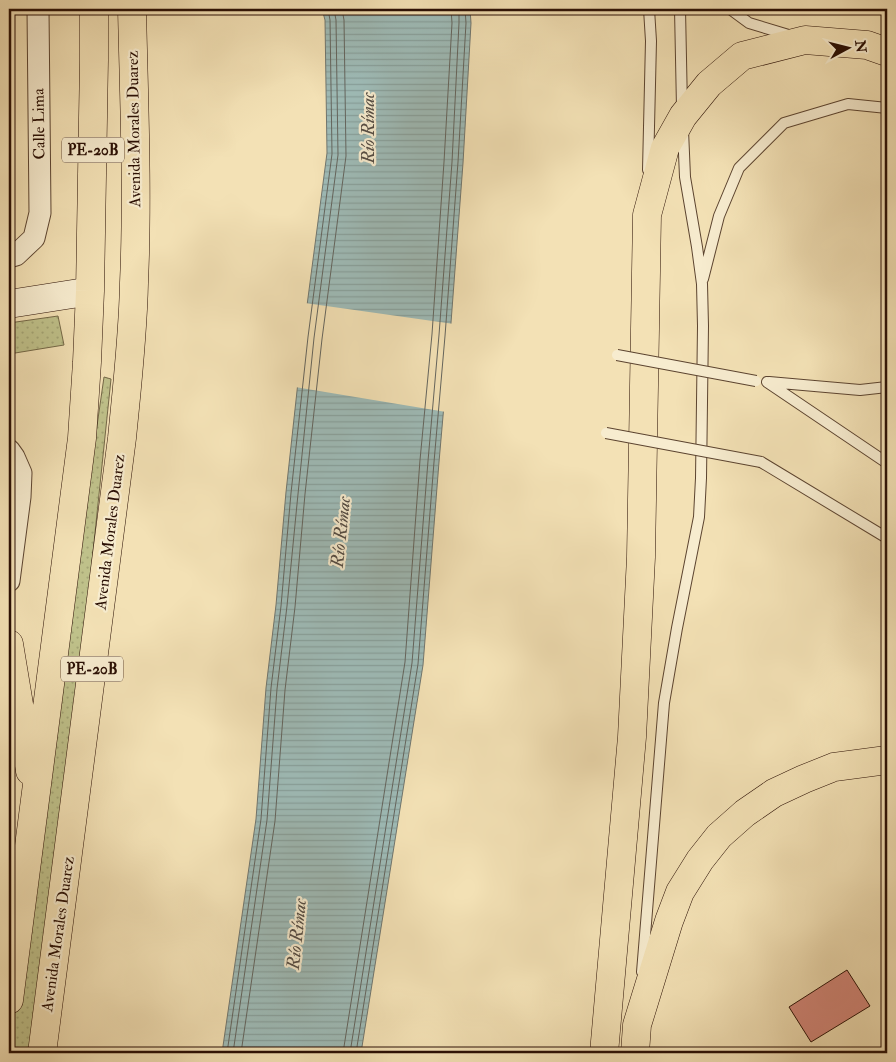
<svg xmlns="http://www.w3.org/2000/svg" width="896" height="1062" font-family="'IM FELL Double Pica',serif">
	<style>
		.grass { fill: url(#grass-dots); stroke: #746847 }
		.water { fill: url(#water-rules); stroke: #70766f }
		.pier { fill: #f3e1b5 }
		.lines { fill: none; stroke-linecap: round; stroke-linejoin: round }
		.shore { stroke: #64655e; stroke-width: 1 }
		.building { fill: #d4877a; stroke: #2a0f04 }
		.lane-casing { stroke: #5c4430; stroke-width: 12 }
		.street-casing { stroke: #5c4430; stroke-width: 23 }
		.secondary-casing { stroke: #2a0f04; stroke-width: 29 }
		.primary-casing { stroke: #2a0f04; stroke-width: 29 }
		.highway-casing { stroke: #2a0f04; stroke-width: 29 }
		.lane { stroke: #f7eccf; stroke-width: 10 }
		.street { stroke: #f7eccf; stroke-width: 21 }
		.secondary { stroke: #f7eccf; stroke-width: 28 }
		.primary { stroke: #f3e1b5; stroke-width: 28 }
		.highway { stroke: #f3e1b5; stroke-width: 28 }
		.lane-bridge-casing { stroke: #5c4430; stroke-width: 12; stroke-linecap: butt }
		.lane-bridge { stroke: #f7eccf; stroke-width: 10 }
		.labels { text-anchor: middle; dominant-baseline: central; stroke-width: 4.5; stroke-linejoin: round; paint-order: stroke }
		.shield { fill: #f7eccf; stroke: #685141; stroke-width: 1 }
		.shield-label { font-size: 15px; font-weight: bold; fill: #2a0f04 }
		.street-label { font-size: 16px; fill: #2a0f04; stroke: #f7eccf }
		.water-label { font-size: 18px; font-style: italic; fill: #534b43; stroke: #f7eccf }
	</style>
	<defs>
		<pattern id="grass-dots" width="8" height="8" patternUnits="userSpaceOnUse" patternTransform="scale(1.25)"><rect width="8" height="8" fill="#bfc18a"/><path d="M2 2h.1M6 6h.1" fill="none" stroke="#a4a575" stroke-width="1.8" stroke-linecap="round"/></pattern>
		<pattern id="water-rules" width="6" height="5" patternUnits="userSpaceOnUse" patternTransform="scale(1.25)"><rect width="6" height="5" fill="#9ebbb7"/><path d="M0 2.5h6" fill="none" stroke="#88a09c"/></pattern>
	</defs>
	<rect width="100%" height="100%" fill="#f3e1b5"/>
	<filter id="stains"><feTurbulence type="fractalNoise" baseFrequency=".004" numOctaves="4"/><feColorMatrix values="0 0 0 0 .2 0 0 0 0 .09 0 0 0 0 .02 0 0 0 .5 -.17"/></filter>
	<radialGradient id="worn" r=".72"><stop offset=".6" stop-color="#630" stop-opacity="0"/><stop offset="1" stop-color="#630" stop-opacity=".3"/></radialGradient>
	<!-- grass -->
	<path class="grass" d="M 58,316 L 64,345 L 9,354 L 9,323 Z
		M 104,377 L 111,379 L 80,677 L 32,1053 L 9,1053 L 9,1040 Z"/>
	<!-- water -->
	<path class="water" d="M 322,9 L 470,9 L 471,23 L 463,163 L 450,336 L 439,462 L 423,665 L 361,1053 L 222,1053 L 256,819 L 266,688 L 276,605 L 286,492 L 303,336 L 327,153 L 325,20 Z"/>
	<!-- pier -->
	<path class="pier" d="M 305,303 L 454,324 L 446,412 L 295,387 Z"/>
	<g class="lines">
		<!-- shore -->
		<path class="shore" d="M 227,1053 L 261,819 L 271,688 L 281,606 L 291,493 L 308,337 L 332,154 L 330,20 L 328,9
			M 233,1053 L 267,820 L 277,689 L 287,606 L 298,494 L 314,338 L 338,155 L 336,20 L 334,9
			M 241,1053 L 275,821 L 285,690 L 295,607 L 305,494 L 322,339 L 346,156 L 344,20 L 342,9
			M 343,1053 L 405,662 L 420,460 L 432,334 L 444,162 L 452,23 L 451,9
			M 350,1053 L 412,663 L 428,461 L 439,335 L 452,162 L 459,23 L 459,9
			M 356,1053 L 418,664 L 434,462 L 445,336 L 458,162 L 466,23 L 465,9"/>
	</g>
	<!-- building -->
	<path class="building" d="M 847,970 L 870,1006 L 811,1042 L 789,1007 Z"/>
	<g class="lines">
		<defs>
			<path id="lane" d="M 680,9 L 682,108
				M 730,9 L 749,23 L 792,36
				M 648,170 L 651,41 L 649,9
				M 703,279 L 719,216 L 739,168 L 784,123 L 848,104 L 887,108
				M 767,382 L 887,463
				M 769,382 L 860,390 L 887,387
				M 761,462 L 887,538
				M 642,972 L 664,703 L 677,628 L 699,517 L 701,478 L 703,326 L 702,284 L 697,247 L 685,177 L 683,130"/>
			<path id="street" d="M 9,257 L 16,255 L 34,238 L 40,213 L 38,9
				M 9,450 L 14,457 L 21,473 L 20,497 L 9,581"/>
			<path id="secondary" d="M 9,304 L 79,293"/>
			<path id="primary" d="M 604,1053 L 632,737 L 641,557 L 647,215 L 665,148 L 683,116 L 709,84 L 742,56 L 805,40 L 867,45 L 887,52
				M 635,1053 L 637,1025 L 669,921 L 680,892 L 700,860 L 719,836 L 745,813 L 774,793 L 804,779 L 834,767 L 887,760"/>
			<path id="highway" d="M 9,644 L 30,771
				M 9,1000 L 82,438 L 87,362 L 90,291 L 94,60 L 94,9
				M 42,1053 L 122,438 C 127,387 133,335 134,283 C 138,192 134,100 132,9"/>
		</defs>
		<!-- lane casing -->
		<use href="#lane" class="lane-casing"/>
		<!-- street casing -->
		<use href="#street" class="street-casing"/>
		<!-- secondary casing -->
		<use href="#secondary" class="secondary-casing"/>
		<!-- primary casing -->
		<use href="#primary" class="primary-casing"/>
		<!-- highway casing -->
		<use href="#highway" class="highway-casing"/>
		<!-- lane -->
		<use href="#lane" class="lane"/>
		<!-- street -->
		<use href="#street" class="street"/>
		<!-- secondary -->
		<use href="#secondary" class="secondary"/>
		<!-- primary -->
		<use href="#primary" class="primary"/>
		<!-- highway -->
		<use href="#highway" class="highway"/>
		<defs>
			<path id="lane-bridge" d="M 617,355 L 756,381
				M 606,433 L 761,462"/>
		</defs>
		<!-- lane-bridge casing -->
		<use href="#lane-bridge" class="lane-bridge-casing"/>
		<!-- lane-bridge -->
		<use href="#lane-bridge" class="lane-bridge"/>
	</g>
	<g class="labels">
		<!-- shield labels -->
		<g class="shield">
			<rect x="62" y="137.5" width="62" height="25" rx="4"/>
			<rect x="61" y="656.5" width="62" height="25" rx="4"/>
		</g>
		<g class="shield-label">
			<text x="93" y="150">PE-20B</text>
			<text x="92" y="669">PE-20B</text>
		</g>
		<!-- street labels -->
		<g class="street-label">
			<text transform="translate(39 124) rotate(-91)">Calle Lima</text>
			<text transform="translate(134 129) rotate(-91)">Avenida Morales Duarez</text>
			<text transform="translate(110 532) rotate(-83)">Avenida Morales Duarez</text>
			<text transform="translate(58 934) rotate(-82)">Avenida Morales Duarez</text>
		</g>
		<!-- water labels -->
		<g class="water-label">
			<text transform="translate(368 128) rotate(-90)">Río Rímac</text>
			<text transform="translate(341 532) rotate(-84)">Río Rímac</text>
			<text transform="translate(297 934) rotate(-84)">Río Rímac</text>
		</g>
	</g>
	<!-- margin -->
	<rect width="896" height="1062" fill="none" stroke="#f3e1b5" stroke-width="30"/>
	<rect x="10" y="10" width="876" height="1042" fill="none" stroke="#2a0f04" stroke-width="2.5"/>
	<rect x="15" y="15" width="866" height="1032" fill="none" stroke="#2a0f04"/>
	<!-- north arrow -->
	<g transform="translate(848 48) rotate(83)" stroke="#f7eccf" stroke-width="4" paint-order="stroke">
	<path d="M0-4L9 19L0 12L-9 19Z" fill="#2a0f04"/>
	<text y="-8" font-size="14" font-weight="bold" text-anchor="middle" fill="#2a0f04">N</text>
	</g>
	<rect width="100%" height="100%" filter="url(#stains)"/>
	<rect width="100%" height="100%" fill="url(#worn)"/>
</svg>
